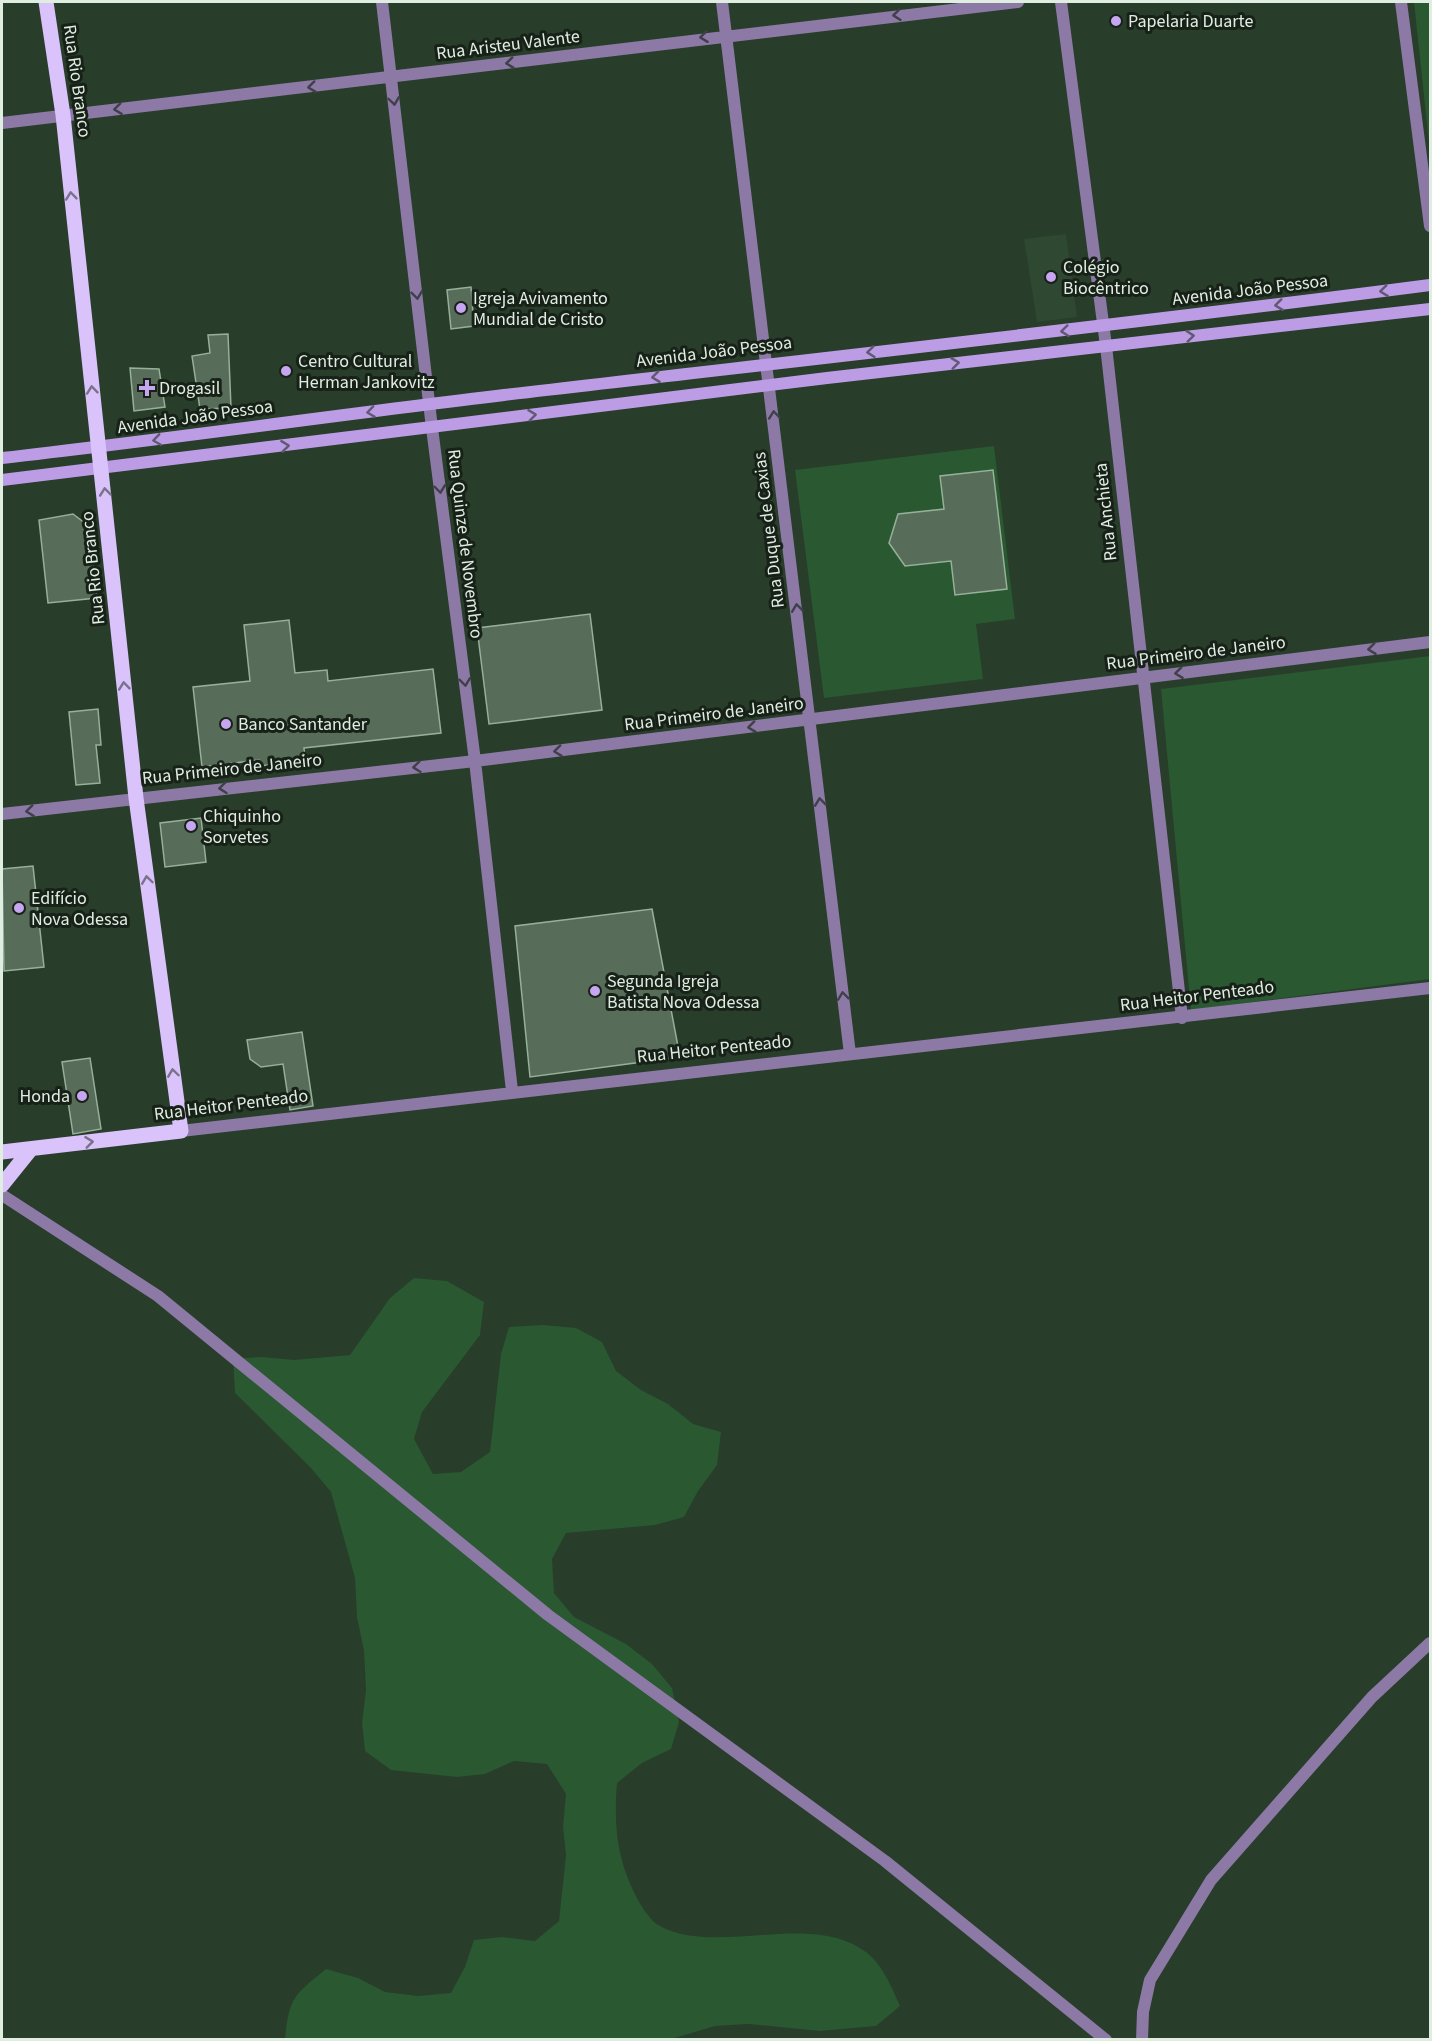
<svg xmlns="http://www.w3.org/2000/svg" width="1432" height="2041" font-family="'Source Sans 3',sans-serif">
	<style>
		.built { fill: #2e4831 }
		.green { fill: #295831 }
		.building { fill: #576d59; stroke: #97b09a; stroke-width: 1.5 }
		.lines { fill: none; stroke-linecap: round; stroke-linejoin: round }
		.street { stroke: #8c79a6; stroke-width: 12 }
		.secondary { stroke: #bc9de5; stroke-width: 12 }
		.primary { stroke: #dac2fb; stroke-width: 15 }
		.oneway { stroke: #40404a }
		.oneway2 { stroke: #78728a }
		.oneway3 { stroke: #615974 }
		.poi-dot { fill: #c6a6f0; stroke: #172118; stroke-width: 2 }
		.labels { text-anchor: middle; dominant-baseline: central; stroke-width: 6; stroke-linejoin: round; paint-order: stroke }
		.poi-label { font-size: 18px; fill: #e0ede1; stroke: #172118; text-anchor: start }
		.street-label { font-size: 18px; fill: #e0ede1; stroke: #172118 }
	</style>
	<rect width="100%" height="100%" fill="#283d2a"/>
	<!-- built -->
	<path class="built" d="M 1066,234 L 1077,317 L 1037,322 L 1024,239 Z"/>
	<!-- green -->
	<path class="green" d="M 1414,2 L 1430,2 L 1430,152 Z
		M 994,446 L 1015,619 L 976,624 L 983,679 L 824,698 L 795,470 Z
		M 1430,656 L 1430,979 L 1191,1010 L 1161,689 Z
		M 414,1278 L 447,1281 L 484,1302 L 480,1335 L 422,1412 L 414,1439 L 433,1474 L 461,1472 L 490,1452 L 501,1354 L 509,1327 L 543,1325 L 576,1328 L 602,1342 L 616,1371 L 641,1390 L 668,1404 L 693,1424 L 721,1432 L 717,1465 L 698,1491 L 684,1517 L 655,1525 L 566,1533 L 552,1559 L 554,1593 L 574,1617 L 626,1644 L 652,1664 L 672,1688 L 679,1722 L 671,1749 L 642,1763 L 617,1783 C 614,1822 616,1854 633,1890 C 638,1901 649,1920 660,1926 C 716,1957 810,1910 866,1952 C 883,1965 892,1988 900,2006 L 876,2026 L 820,2031 L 748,2024 L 715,2026 L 668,2040 L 285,2039 C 289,1997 294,1995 326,1969 L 358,1978 L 385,1992 L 418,1996 L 451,1993 L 465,1967 L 474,1940 L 502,1937 L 535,1941 L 559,1921 L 566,1855 L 563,1827 L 566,1794 L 547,1764 L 514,1761 L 485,1774 L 457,1777 L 391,1770 L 365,1751 L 362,1723 L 366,1690 L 364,1651 L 357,1617 L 355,1578 L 331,1492 L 311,1468 L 235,1393 L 233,1359 L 261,1357 L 294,1360 L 350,1355 L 390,1298 Z"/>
	<!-- building -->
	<path class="building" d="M 471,287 L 474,326 L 451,329 L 447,290 Z
		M 228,334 L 231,408 L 200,409 L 192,356 L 210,353 L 208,335 Z
		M 130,368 L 159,369 L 165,407 L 134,411 Z
		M 993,470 L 1007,589 L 955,595 L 951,561 L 905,566 L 889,543 L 898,514 L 944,509 L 940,476 Z
		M 73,514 L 90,527 L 97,598 L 48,603 L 39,520 Z
		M 590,614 L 602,710 L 489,724 L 477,628 Z
		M 289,620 L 295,673 L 327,670 L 328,681 L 433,669 L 441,733 L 304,748 L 305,761 L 260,766 L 259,760 L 202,767 L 193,687 L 250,681 L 244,625 Z
		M 98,709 L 101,745 L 96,745 L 100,783 L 76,785 L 69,712 Z
		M 201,818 L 206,862 L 165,867 L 160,823 Z
		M 33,866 L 44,967 L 4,971 L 2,869 Z
		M 652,909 L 680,1057 L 530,1077 L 515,926 Z
		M 302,1032 L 313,1106 L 290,1110 L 283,1064 L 261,1067 L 250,1059 L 247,1040 Z
		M 90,1058 L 101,1129 L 73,1134 L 62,1062 Z"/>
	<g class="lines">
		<!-- street -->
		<path class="street" d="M 382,2 L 432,428 L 475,761 L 512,1091
			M 722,2 L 850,1054
			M 1061,2 L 1106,346 L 1182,1018
			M 1401,2 L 1430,226
			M 2,123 L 1018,2
			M 2,814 L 475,761 L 1430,642
			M 181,1131 L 1430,988
			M 2,1195 L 158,1296 L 548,1615 L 885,1861 L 1106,2040
			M 1142,2040 L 1143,2012 L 1150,1980 L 1211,1880 L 1372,1697 L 1430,1643"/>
		<!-- secondary -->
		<path class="secondary" d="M 2,458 C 169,439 336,415 504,395 C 813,359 1122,325 1430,285
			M 2,480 L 827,378 L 1430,309"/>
		<!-- primary -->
		<path class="primary" d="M 2,1152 L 181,1131 L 136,798 L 63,115 L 46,2
			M 2,1185 L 31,1149"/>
	</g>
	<!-- one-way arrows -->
	<defs><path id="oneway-chevron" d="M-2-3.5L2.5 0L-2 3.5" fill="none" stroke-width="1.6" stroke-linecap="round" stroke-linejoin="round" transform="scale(1.5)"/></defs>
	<g class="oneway">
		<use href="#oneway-chevron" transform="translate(897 15) rotate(174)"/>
		<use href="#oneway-chevron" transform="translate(704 37) rotate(173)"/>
		<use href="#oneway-chevron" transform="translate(510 63) rotate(173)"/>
		<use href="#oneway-chevron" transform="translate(312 87) rotate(173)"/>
		<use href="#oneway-chevron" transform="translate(394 101) rotate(82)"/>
		<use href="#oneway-chevron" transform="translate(118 109) rotate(173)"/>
		<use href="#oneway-chevron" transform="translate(417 295) rotate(83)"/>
		<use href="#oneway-chevron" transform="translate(774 415) rotate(-96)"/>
		<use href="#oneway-chevron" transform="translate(440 489) rotate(83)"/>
		<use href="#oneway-chevron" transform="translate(797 608) rotate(-97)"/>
		<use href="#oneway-chevron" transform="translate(1372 649) rotate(173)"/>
		<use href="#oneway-chevron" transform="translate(1179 673) rotate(173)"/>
		<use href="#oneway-chevron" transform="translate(465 682) rotate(83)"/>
		<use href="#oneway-chevron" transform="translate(752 727) rotate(173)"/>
		<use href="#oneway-chevron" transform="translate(558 751) rotate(173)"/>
		<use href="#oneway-chevron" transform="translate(417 767) rotate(174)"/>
		<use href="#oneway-chevron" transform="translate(223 788) rotate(174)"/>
		<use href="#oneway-chevron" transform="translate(820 802) rotate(-97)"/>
		<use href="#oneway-chevron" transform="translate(30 811) rotate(173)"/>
		<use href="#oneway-chevron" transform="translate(843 996) rotate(-97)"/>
	</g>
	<g class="oneway2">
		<use href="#oneway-chevron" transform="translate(71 196) rotate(-96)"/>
		<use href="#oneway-chevron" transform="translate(92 390) rotate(-96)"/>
		<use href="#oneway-chevron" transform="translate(105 492) rotate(-96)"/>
		<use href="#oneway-chevron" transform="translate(124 686) rotate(-96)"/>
		<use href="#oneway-chevron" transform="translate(147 880) rotate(-98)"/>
		<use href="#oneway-chevron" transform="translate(173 1073) rotate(-98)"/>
		<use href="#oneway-chevron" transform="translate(89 1142) rotate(-7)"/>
	</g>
	<g class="oneway3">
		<use href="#oneway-chevron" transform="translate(1384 291) rotate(173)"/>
		<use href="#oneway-chevron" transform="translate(1279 305) rotate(173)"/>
		<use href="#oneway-chevron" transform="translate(1065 331) rotate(174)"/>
		<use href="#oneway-chevron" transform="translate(1190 336) rotate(-6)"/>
		<use href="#oneway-chevron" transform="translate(871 352) rotate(174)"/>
		<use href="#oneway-chevron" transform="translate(955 363) rotate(-7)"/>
		<use href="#oneway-chevron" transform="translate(656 377) rotate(173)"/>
		<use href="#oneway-chevron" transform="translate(371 412) rotate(172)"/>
		<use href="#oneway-chevron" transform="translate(532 415) rotate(-7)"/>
		<use href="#oneway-chevron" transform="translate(157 440) rotate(172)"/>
		<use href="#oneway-chevron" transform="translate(285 446) rotate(-7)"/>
	</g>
	<!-- markers -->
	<g class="poi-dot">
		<circle cx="1116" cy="21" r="6"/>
		<circle cx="1051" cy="277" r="6"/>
		<circle cx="461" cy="308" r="6"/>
		<circle cx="286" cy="371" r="6"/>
		<path d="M144 379h6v6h6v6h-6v6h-6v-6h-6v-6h6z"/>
		<circle cx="226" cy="724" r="6"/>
		<circle cx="191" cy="826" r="6"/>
		<circle cx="19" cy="908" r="6"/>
		<circle cx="595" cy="991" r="6"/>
		<circle cx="82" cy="1096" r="6"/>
	</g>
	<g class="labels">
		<!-- poi labels -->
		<g class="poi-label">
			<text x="1128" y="21">Papelaria Duarte</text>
			<text x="1063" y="267">Colégio<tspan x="1063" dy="21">Biocêntrico</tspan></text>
			<text x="473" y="298">Igreja Avivamento<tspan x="473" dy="21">Mundial de Cristo</tspan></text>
			<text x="298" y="361">Centro Cultural<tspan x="298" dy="21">Herman Jankovitz</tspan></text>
			<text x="159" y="388">Drogasil</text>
			<text x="238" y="724">Banco Santander</text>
			<text x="203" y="816">Chiquinho<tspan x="203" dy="21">Sorvetes</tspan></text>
			<text x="31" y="898">Edifício<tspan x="31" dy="21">Nova Odessa</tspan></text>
			<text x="607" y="981">Segunda Igreja<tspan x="607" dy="21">Batista Nova Odessa</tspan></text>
			<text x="70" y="1096" text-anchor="end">Honda</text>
		</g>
		<!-- street labels -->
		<g class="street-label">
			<text transform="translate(508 45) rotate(-7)">Rua Aristeu Valente</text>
			<text transform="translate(77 81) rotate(82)">Rua Rio Branco</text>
			<text transform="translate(1250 290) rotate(-7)">Avenida João Pessoa</text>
			<text transform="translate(714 352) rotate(-7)">Avenida João Pessoa</text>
			<text transform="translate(195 417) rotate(-8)">Avenida João Pessoa</text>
			<text transform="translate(1106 512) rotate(-96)">Rua Anchieta</text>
			<text transform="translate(769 530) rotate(-97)">Rua Duque de Caxias</text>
			<text transform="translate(465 544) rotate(83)">Rua Quinze de Novembro</text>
			<text transform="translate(93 568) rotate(-96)">Rua Rio Branco</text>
			<text transform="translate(1196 653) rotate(-7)">Rua Primeiro de Janeiro</text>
			<text transform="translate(714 714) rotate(-7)">Rua Primeiro de Janeiro</text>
			<text transform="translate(232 769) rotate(-6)">Rua Primeiro de Janeiro</text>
			<text transform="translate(1197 996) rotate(-7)">Rua Heitor Penteado</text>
			<text transform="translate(714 1049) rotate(-6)">Rua Heitor Penteado</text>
			<text transform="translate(231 1105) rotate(-7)">Rua Heitor Penteado</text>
		</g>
	</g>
	<!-- border -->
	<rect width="1432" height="2041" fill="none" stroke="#e0ede1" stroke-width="6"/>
</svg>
